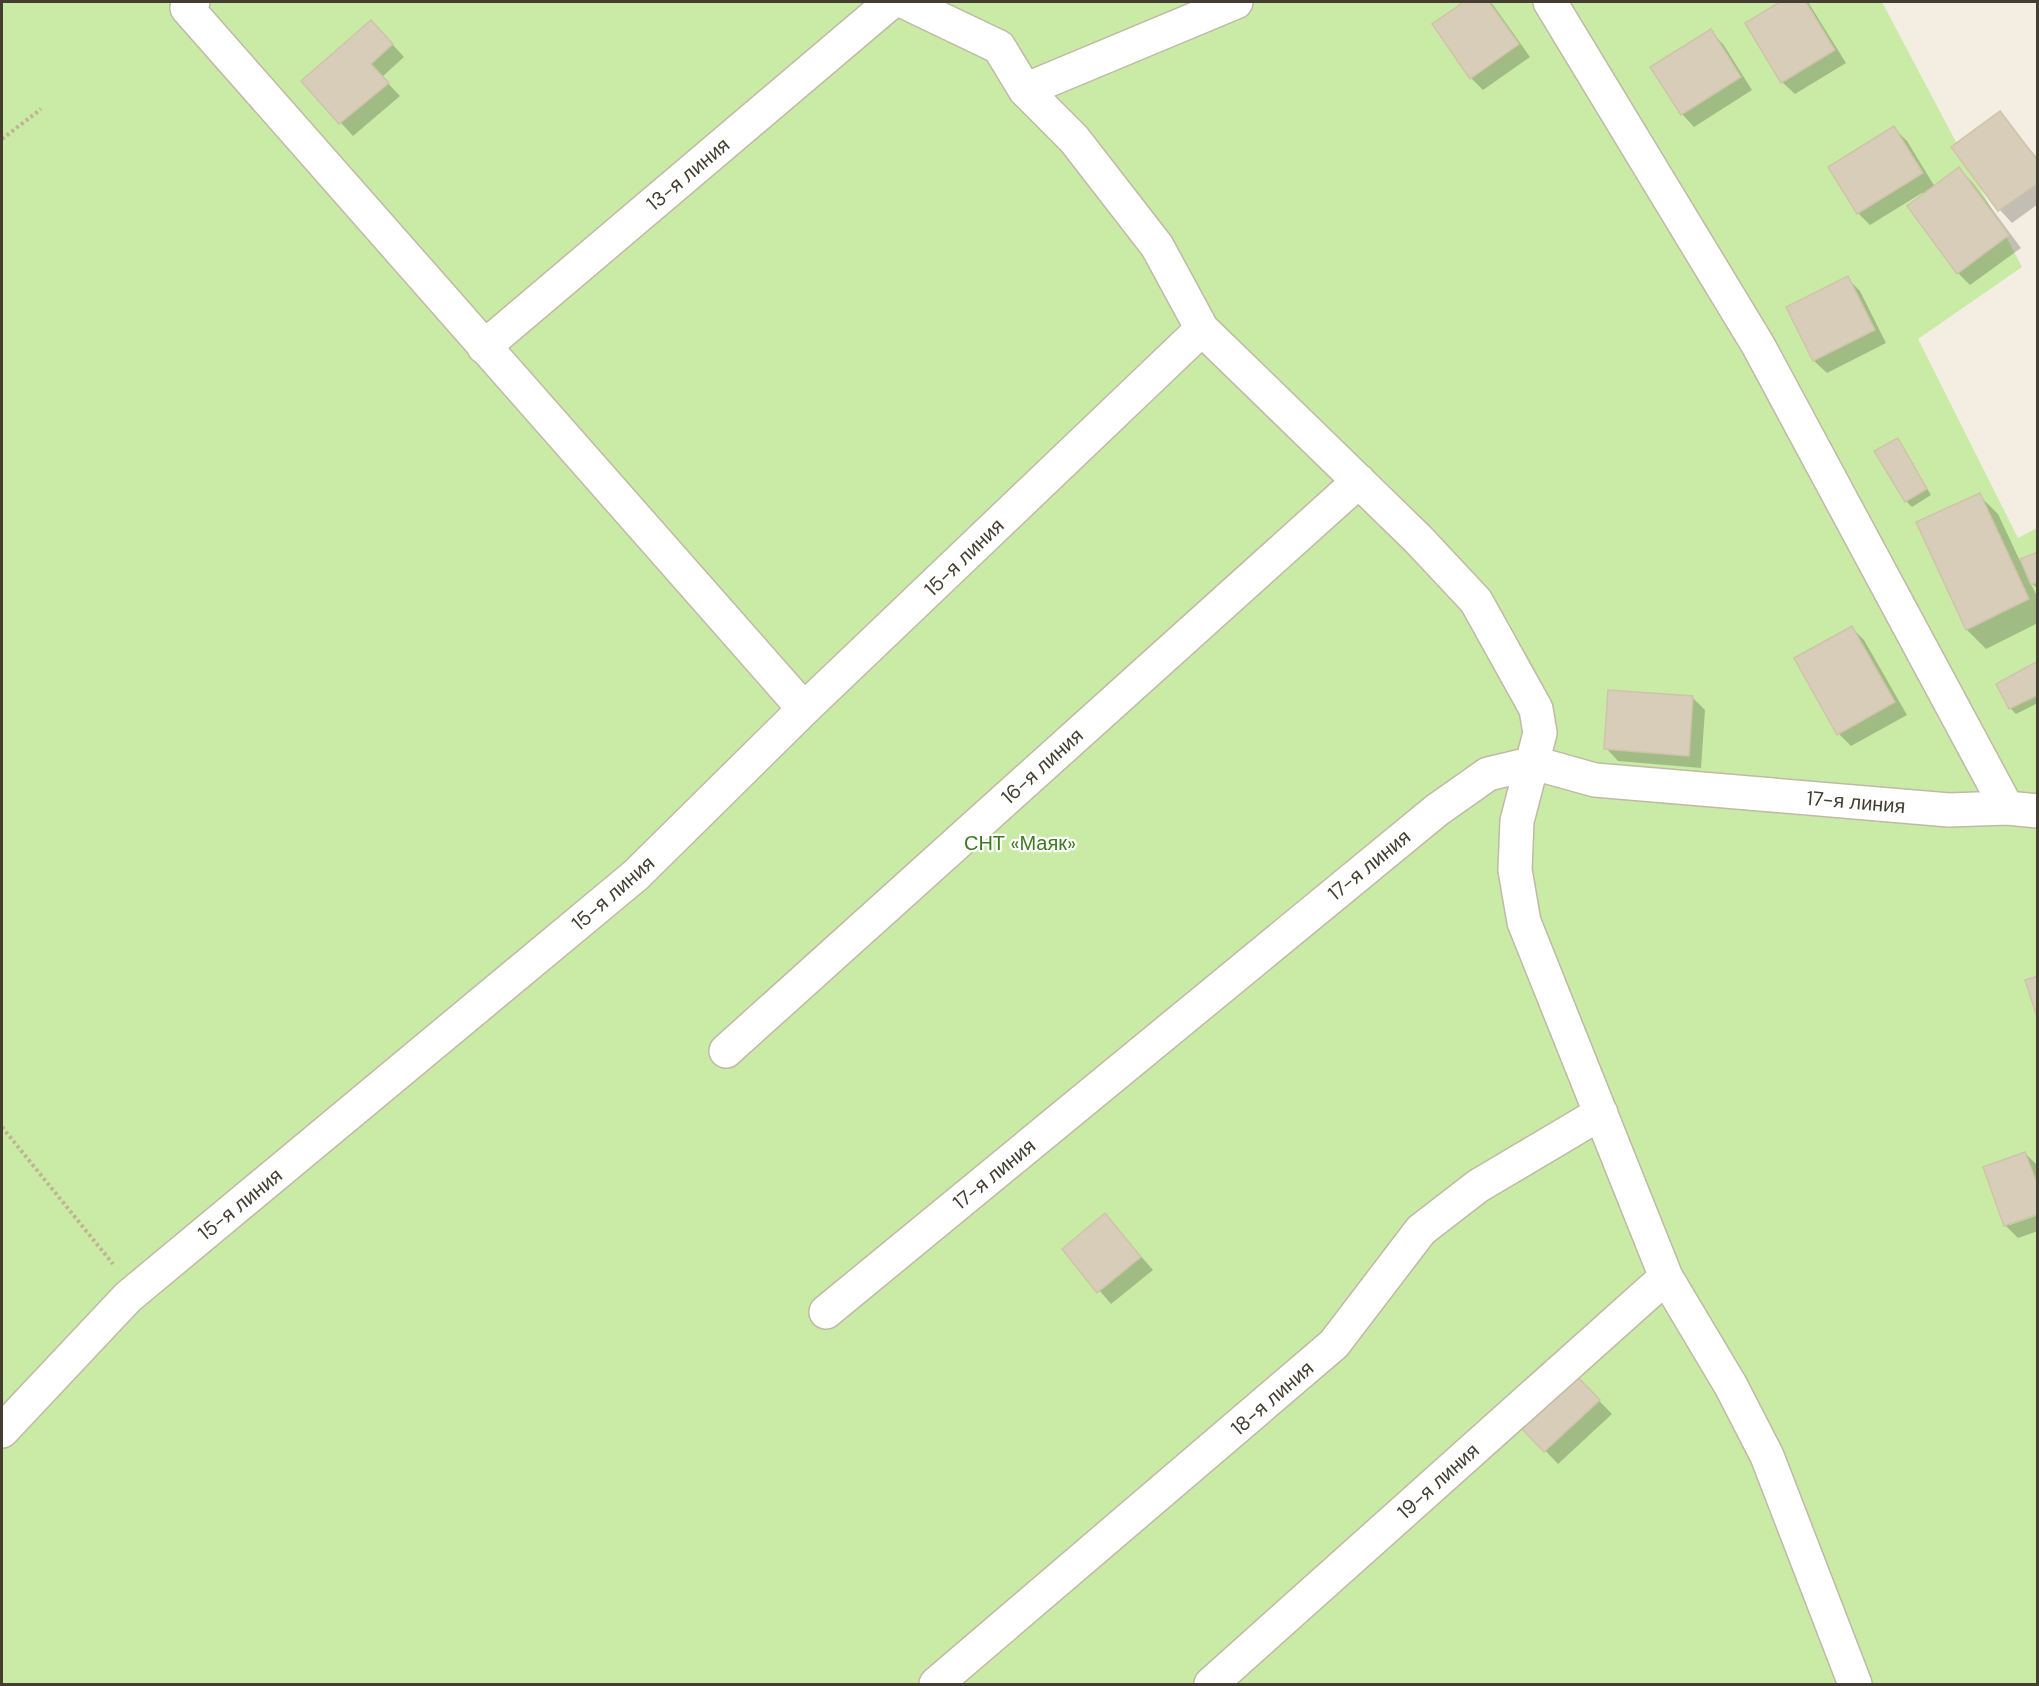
<svg xmlns="http://www.w3.org/2000/svg" width="2039" height="1686" font-family="'DM Sans',sans-serif">
	<style>
		.green { fill: #c9eba6 }
		.shadow { fill: #0003 }
		.building { fill: #d8cdb9; stroke: #d0c3a9; stroke-width: 1.5 }
		.lines { fill: none; stroke-linecap: round; stroke-linejoin: round }
		.minor-casing { stroke: #c1b9a6; stroke-width: 36 }
		.path { stroke: #c2b393; stroke-width: 4; stroke-dasharray: 3 3; stroke-linecap: butt }
		.minor { stroke: #fff; stroke-width: 33 }
		.labels { text-anchor: middle; dominant-baseline: central; stroke-width: 4.5; stroke-linejoin: round; paint-order: stroke }
		.street-label { font-size: 20px; fill: #443e32; stroke: #fff }
		.park-label { font-size: 20px; fill: #3f7a21; stroke: #fff }
	</style>
	<rect width="100%" height="100%" fill="#f3eee1"/>
	<!-- green -->
	<path class="green" d="M 2,2 L 1882,2 L 2022,267 L 1918,339 L 2018,538 L 2037,528 L 2037,1684 L 2,1684 Z"/>
	<!-- shadow -->
	<path class="shadow" d="M 1466,2 L 1491,2 L 1530,57 L 1483,90 L 1471,78 L 1434,24 Z
		M 1783,2 L 1808,2 L 1846,63 L 1795,94 L 1782,82 L 1747,23 Z
		M 1710,31 L 1723,44 L 1752,90 L 1694,127 L 1682,114 Z
		M 383,34 L 404,57 L 382,77 L 400,96 L 353,136 L 303,81 Z
		M 2000,113 L 2038,159 L 2038,204 L 2012,223 L 2000,210 L 1953,147 Z
		M 1894,128 L 1907,141 L 1935,187 L 1959,169 L 1972,182 L 2021,248 L 1970,285 L 1958,273 L 1922,193 L 1870,225 L 1858,213 Z
		M 1847,278 L 1860,291 L 1886,343 L 1827,373 L 1814,361 L 1788,308 Z
		M 1898,440 L 1931,495 L 1912,507 L 1906,501 Z
		M 1979,495 L 1998,514 L 2020,561 L 2038,553 L 2038,589 L 2030,582 L 2038,598 L 2038,623 L 1986,649 L 1967,630 L 1918,523 Z
		M 1852,628 L 1864,640 L 1907,715 L 1851,746 L 1839,734 Z
		M 2038,663 L 2038,703 L 2016,714 L 2010,708 Z
		M 1693,698 L 1705,710 L 1701,768 L 1618,761 L 1606,748 Z
		M 2025,1153 L 2038,1166 L 2038,1212 L 2010,1222 L 2010,1225 L 2038,1215 L 2038,1231 L 2018,1238 L 2005,1225 Z
		M 1105,1215 L 1153,1270 L 1111,1304 L 1064,1249 Z
		M 1577,1378 L 1612,1414 L 1558,1464 L 1524,1428 Z"/>
	<!-- building -->
	<path class="building" d="M 1464,2 L 1489,2 L 1519,44 L 1470,79 L 1432,24 Z
		M 1780,2 L 1806,2 L 1835,50 L 1781,83 L 1745,23 Z
		M 371,20 L 393,44 L 371,64 L 389,83 L 339,124 L 301,81 Z
		M 1711,29 L 1741,77 L 1681,115 L 1650,67 Z
		M 2000,111 L 2038,161 L 2038,183 L 1998,211 L 1951,147 Z
		M 1894,126 L 1923,173 L 1857,214 L 1828,167 Z
		M 1959,167 L 2009,235 L 1957,274 L 1907,206 Z
		M 1848,276 L 1875,330 L 1813,361 L 1786,307 Z
		M 1898,438 L 1927,489 L 1905,502 L 1874,451 Z
		M 1980,493 L 2029,599 L 1966,630 L 1916,522 Z
		M 2038,552 L 2038,582 L 2031,585 L 2020,559 Z
		M 1852,626 L 1895,702 L 1837,735 L 1794,658 Z
		M 2038,661 L 2038,695 L 2009,709 L 1996,684 Z
		M 1608,690 L 1693,696 L 1689,756 L 1604,749 Z
		M 2038,976 L 2038,1020 L 2025,980 Z
		M 2025,1152 L 2038,1186 L 2038,1214 L 2004,1226 L 1983,1167 Z
		M 1105,1213 L 1141,1257 L 1097,1293 L 1062,1249 Z
		M 1577,1376 L 1600,1400 L 1544,1452 L 1521,1428 Z"/>
	<g class="lines">
		<defs>
			<path id="minor" d="M 193,2 L 187,8 L 804,709
				M 905,2 L 999,47 L 1025,90 L 1074,139 L 1157,246 L 1202,329 L 1418,539 L 1476,601 L 1536,709 L 1540,733 L 1517,821 L 1515,870 L 1524,922 L 1666,1277 L 1731,1386 L 1767,1456 L 1855,1684
				M 1550,2 L 1758,345 L 2007,808
				M 1025,90 L 1236,2
				M 484,347 L 891,2
				M 726,1051 L 1359,481
				M 826,1312 L 1437,810 L 1488,774 L 1534,763 L 1595,780 L 1949,810 L 2007,808 L 2038,811
				M 2,1431 L 128,1297 L 636,875 L 804,709 L 1202,329
				M 936,1684 L 1334,1344 L 1421,1230 L 1478,1186 L 1601,1113
				M 1211,1684 L 1666,1277"/>
		</defs>
		<!-- minor casing -->
		<use href="#minor" class="minor-casing"/>
		<!-- path -->
		<path class="path" d="M 2,139 L 41,109
			M 2,1127 L 113,1264"/>
		<!-- minor -->
		<use href="#minor" class="minor"/>
	</g>
	<g class="labels">
		<!-- street labels -->
		<g class="street-label">
			<text transform="translate(688 174) rotate(-40)">13-я линия</text>
			<text transform="translate(964 557) rotate(-44)">15-я линия</text>
			<text transform="translate(1042 766) rotate(-42)">16-я линия</text>
			<text transform="translate(1856 802) rotate(5)">17-я линия</text>
			<text transform="translate(1369 865) rotate(-39)">17-я линия</text>
			<text transform="translate(613 893) rotate(-41)">15-я линия</text>
			<text transform="translate(994 1174) rotate(-39)">17-я линия</text>
			<text transform="translate(240 1204) rotate(-39)">15-я линия</text>
			<text transform="translate(1272 1398) rotate(-41)">18-я линия</text>
			<text transform="translate(1438 1481) rotate(-42)">19-я линия</text>
		</g>
		<!-- park labels -->
		<g class="park-label">
			<text x="1020" y="843">СНТ «Маяк»</text>
		</g>
	</g>
	<!-- border -->
	<rect width="2039" height="1686" fill="none" stroke="#443e32" stroke-width="6"/>
</svg>
